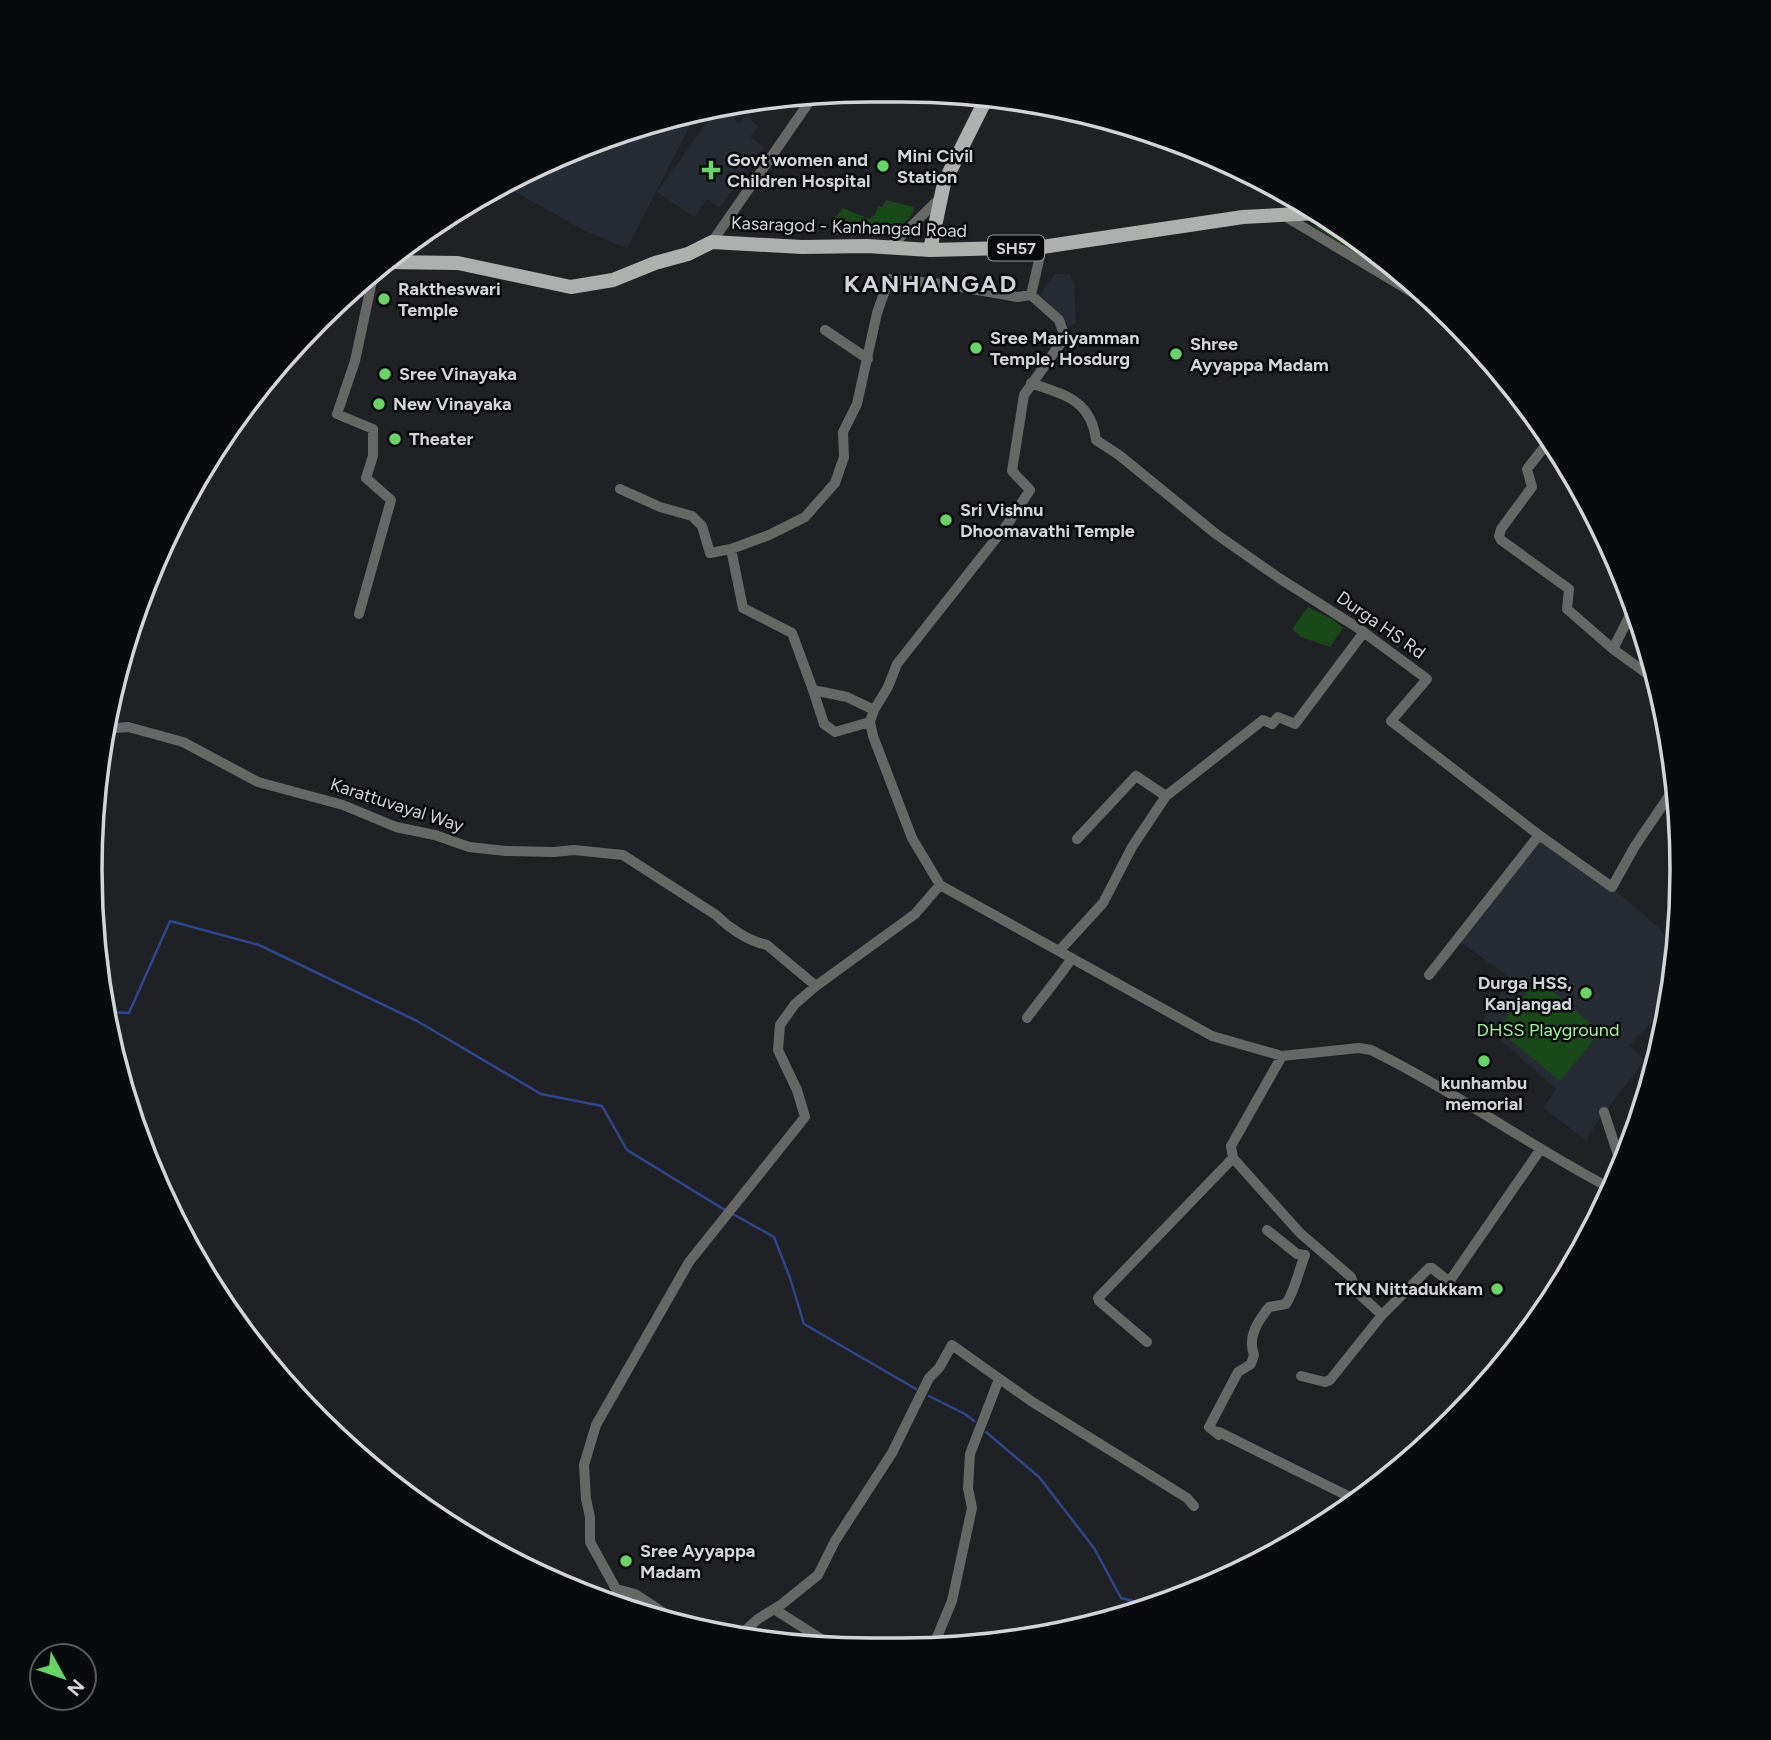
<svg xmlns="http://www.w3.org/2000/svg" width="1771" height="1740" font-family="Figtree,sans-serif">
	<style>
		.built { fill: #272b34 }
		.green { fill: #1a4919 }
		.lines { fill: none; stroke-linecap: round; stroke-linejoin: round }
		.stream { stroke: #2c478f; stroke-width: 2.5 }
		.minor { stroke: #666866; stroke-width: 10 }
		.major { stroke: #adb1ad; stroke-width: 14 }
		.poi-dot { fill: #68d465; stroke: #090a0c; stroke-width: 2.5 }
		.labels { text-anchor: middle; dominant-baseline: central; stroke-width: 5; stroke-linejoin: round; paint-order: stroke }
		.shield { fill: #090a0c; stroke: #96979a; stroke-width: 2 }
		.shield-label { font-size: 16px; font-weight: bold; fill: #d3d4d7 }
		.poi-label { font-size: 18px; font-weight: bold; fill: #d3d4d7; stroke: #090a0c; text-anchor: start }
		.street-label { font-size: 18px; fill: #d3d4d7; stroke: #090a0c }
		.park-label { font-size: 18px; fill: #9ff99a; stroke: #090a0c }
		.district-label { font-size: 24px; font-weight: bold; letter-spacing: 2px; fill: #d1d4da; stroke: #090a0c }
		.rim { fill: none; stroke: #d3d4d7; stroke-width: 3.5 }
	</style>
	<rect width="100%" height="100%" fill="#1f2125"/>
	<!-- built -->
	<path class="built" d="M 727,103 L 739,112 L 734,119 L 739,123 L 746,115 L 758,126 L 750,137 L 764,147 L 719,208 L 707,199 L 694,217 L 657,192 L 720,104 Z
		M 698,110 L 627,248 L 583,230 L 503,185 L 571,149 Z
		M 1055,274 L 1070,274 L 1074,284 L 1076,323 L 1069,326 L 1040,294 Z
		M 1539,830 L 1614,889 L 1660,929 L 1676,952 L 1675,972 L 1667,1008 L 1629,1045 L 1645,1060 L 1598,1121 L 1586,1140 L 1543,1108 L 1556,1089 L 1481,1023 L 1511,978 L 1453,937 Z"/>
	<!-- green -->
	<path class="green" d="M 886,200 L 914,207 C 913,216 908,219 902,225 C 883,242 856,234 832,235 L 834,219 L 843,208 L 869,219 L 875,215 L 878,206 L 882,207 Z
		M 1330,221 L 1367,248 L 1363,258 L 1316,227 L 1318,222 Z
		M 1308,607 L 1332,619 L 1343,628 L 1330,647 L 1301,637 L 1292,629 Z
		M 1538,979 L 1600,1032 L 1560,1081 L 1497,1029 Z"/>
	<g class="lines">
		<!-- stream -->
		<path class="stream" d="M 106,1012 L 129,1013 L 170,921 L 259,945 L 417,1021 L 541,1094 L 602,1106 L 627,1150 L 725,1210
			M 731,1213 L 774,1237 L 790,1278 L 804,1324 L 916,1389
			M 929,1396 L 965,1414 L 974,1421
			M 986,1432 L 1039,1477 L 1094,1548 L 1121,1598 L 1152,1606
			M 1200,1588 L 1202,1587"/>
		<!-- minor -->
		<path class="minor" d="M 1283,215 L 1440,309
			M 712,242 L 814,95
			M 890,247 L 940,198
			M 825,330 L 868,359
			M 1031,383 C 1065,395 1091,400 1096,440 L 1119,455 L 1216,534 L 1279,578 L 1358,628 L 1427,679 L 1391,721 L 1539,835 L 1612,887 L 1635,846 L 1675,787
			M 1549,441 L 1527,469 L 1532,487 L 1501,529 L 1499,536 L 1501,540 L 1569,589 L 1567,609 L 1613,649 L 1657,681
			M 620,489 L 660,507 L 692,516 L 702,526 L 710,553 L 731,549 L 769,535 L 805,517 L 835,483 L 844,457 L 843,432 L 857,404 L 877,313 L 889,279 L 943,284 L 1018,297 L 1031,295
			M 731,549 L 743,608 L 792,633 L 813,690 L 847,697 L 874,710
			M 359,614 L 391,500 L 366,478 L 373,456 L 373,429 L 337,414 L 355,361 L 374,272
			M 1613,649 L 1633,609
			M 813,690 L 824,724 L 835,732 L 870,722
			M 108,724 L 116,728 L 128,727 L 183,742 L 258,782 L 343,805 L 396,827 L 435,835 L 469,847 L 506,851 L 554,852 L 574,850 L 623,855 L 716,915 C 729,928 748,941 767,945 L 816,986
			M 1077,839 L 1136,776 L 1166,796
			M 940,885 L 1212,1036 L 1282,1056 L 1359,1048 L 1371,1050 C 1454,1091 1528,1145 1610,1188
			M 1059,951 L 1103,903 L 1132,847 L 1166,796 L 1263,720 L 1272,724 L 1278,717 L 1295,724 L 1364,632
			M 1429,975 L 1539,835
			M 1027,1018 C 1042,997 1058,979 1072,958
			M 1282,1056 L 1231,1146 L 1233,1158 L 1300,1233 L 1351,1277 L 1356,1291 L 1382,1315 L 1429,1268 L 1432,1268 L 1447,1280 L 1451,1279 L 1540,1150
			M 1604,1112 L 1621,1164
			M 1267,1230 L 1297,1254 L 1305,1255 C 1298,1272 1296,1288 1286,1304 L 1269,1307 C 1258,1321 1247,1337 1254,1355 L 1251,1364 L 1238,1372 L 1209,1427 L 1219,1435 L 1219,1432 L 1358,1501
			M 1147,1342 L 1099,1301 L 1098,1298 L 1233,1158
			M 1301,1376 L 1325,1382 L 1330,1380 L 1382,1315
			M 616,1589 L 635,1594 L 679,1623
			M 774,1609 L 832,1646
			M 626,1611 L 630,1605 L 616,1589 L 590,1542 L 590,1517 L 586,1499 L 584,1465 L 596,1425 L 689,1262 L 805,1117 L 797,1090 L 778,1050 L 780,1025 L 795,1004 L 816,986 L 915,914 L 940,885 L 912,838 L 873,736 L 870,722 L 874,710 L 888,687 L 897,664 L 1009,522 L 1030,490 L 1012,471 L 1024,395 L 1065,337 L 1059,320 L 1031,295 L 1042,247
			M 738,1637 L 758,1619 L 782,1604 L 818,1575 L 835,1541 L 892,1453 L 929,1378 L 939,1368 L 952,1345 L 1031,1401 L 1187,1498 L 1194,1506
			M 932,1649 L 952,1601 L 972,1508 L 968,1488 L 970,1454 L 999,1379"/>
		<!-- major -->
		<path class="major" d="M 930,250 L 944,183 L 988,95
			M 386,262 L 458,263 L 571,287 L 613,280 L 655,263 L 688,254 L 712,242 L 802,247 L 867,246 L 930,250 L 1042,247 L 1243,217 L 1318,213"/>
	</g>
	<!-- markers -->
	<g class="poi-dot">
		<circle cx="883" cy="166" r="7"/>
		<path d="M707.5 159.5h7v7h7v7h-7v7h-7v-7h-7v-7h7z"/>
		<circle cx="384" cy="299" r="7"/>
		<circle cx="976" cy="348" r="7"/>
		<circle cx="1176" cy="354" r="7"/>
		<circle cx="385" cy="374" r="7"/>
		<circle cx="379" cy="404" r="7"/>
		<circle cx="395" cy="439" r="7"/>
		<circle cx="946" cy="520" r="7"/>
		<circle cx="1586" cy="993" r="7"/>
		<circle cx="1484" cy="1061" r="7"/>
		<circle cx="1497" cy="1289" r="7"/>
		<circle cx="626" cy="1561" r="7"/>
	</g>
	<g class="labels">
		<!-- shield labels -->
		<rect class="shield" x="988" y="235.5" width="56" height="25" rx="5"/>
		<g class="shield-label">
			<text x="1016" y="248">SH57</text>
		</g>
		<!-- poi labels -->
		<g class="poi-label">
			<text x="897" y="156">Mini Civil<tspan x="897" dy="21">Station</tspan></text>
			<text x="727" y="160">Govt women and<tspan x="727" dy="21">Children Hospital</tspan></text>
			<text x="398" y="289">Raktheswari<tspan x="398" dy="21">Temple</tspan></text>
			<text x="990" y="338">Sree Mariyamman<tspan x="990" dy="21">Temple, Hosdurg</tspan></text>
			<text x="1190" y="344">Shree<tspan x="1190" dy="21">Ayyappa Madam</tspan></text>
			<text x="399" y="374">Sree Vinayaka</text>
			<text x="393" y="404">New Vinayaka</text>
			<text x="409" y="439">Theater</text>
			<text x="960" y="510">Sri Vishnu<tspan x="960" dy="21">Dhoomavathi Temple</tspan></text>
			<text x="1572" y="983" text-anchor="end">Durga HSS,<tspan x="1572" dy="21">Kanjangad</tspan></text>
			<text x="1484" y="1083" text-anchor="middle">kunhambu<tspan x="1484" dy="21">memorial</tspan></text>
			<text x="1483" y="1289" text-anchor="end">TKN Nittadukkam</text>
			<text x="640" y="1551">Sree Ayyappa<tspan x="640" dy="21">Madam</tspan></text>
		</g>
		<!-- street labels -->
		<g class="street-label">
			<text transform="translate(849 227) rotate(2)">Kasaragod - Kanhangad Road</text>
			<text transform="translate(1381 625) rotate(35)">Durga HS Rd</text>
			<text transform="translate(397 805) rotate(18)">Karattuvayal Way</text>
		</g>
		<!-- park labels -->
		<g class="park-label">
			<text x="1548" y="1030">DHSS Playground</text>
		</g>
		<!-- district labels -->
		<g class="district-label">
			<text x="931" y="283">KANHANGAD</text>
		</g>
	</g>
	<!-- crop -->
	<path d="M0 0H1771V1740H0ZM870 102H902A768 768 0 0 1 1670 870V870A768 768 0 0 1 902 1638H870A768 768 0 0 1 102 870V870A768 768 0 0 1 870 102Z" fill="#090a0c" fill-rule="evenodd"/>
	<path class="rim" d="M870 102H902A768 768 0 0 1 1670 870V870A768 768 0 0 1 902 1638H870A768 768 0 0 1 102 870V870A768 768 0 0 1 870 102Z"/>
	<!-- north arrow -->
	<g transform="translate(63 1677) rotate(130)"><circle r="33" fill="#090a0c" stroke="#5a5b5d" stroke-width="2"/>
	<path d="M0-5L12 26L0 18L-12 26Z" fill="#68d465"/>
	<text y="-10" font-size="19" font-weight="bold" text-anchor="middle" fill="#d3d4d7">N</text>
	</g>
</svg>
